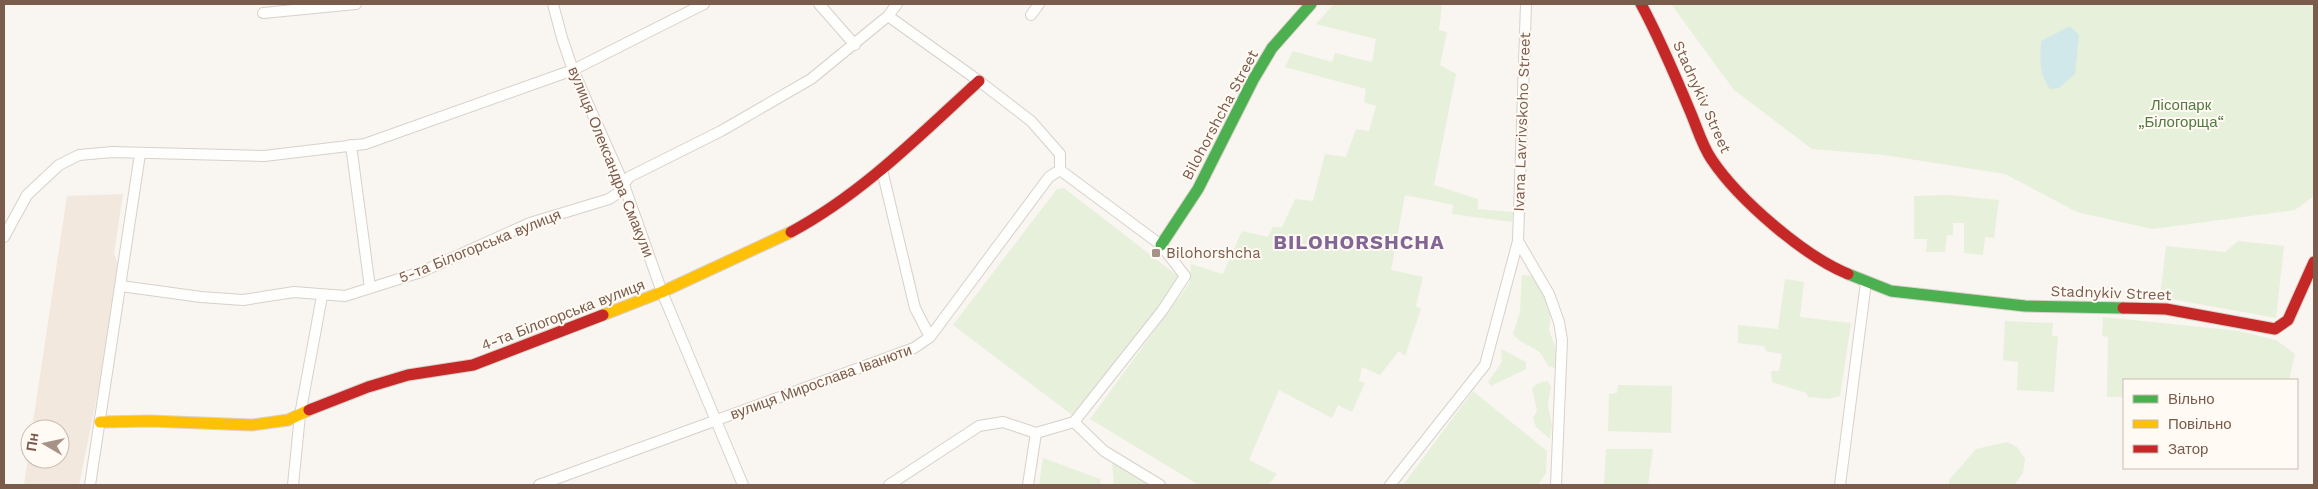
<svg xmlns="http://www.w3.org/2000/svg" width="2318" height="489" font-family="'Work Sans',sans-serif">
	<style>
		.residential { fill: #f2e8de }
		.green { fill: #e7f0db }
		.water { fill: #d0e8ea }
		.lines { fill: none; stroke-linecap: round; stroke-linejoin: round }
		.street-casing { stroke: #d7d1cb; stroke-width: 12 }
		.fast-casing { stroke: #d9d2cb; stroke-width: 13 }
		.slow-casing { stroke: #d9d2cb; stroke-width: 13 }
		.jam-casing { stroke: #d9d2cb; stroke-width: 13 }
		.street { stroke: #fefefd; stroke-width: 10 }
		.fast { stroke: #4caf50; stroke-width: 11 }
		.slow { stroke: #ffc107; stroke-width: 11 }
		.jam { stroke: #c62828; stroke-width: 11 }
		.poi-dot { fill: #a69286; stroke: #fffaf3; stroke-width: 2 }
		.labels { text-anchor: middle; dominant-baseline: central; stroke-width: 4; stroke-linejoin: round; paint-order: stroke }
		.street-label { font-size: 15px; fill: #7a5c4d; stroke: #fffaf3 }
		.park-label { font-size: 15px; fill: #537a41; stroke: #fffaf3 }
		.poi-label { font-size: 15px; fill: #7a5c4d; stroke: #fffaf3; text-anchor: start }
		.district-label { font-size: 20px; font-weight: bold; letter-spacing: 1px; fill: #846695; stroke: #fffaf3 }
	</style>
	<rect width="100%" height="100%" fill="#f9f5f0"/>
	<!-- residential -->
	<path class="residential" d="M 123,194 L 114,254 L 122,273 L 79,485 L 24,485 L 30,443 L 30,459 L 60,459 L 60,429 L 32,429 L 67,196 Z"/>
	<!-- green -->
	<path class="green" d="M 1334,4 L 1442,5 L 1439,30 L 1447,32 L 1440,65 L 1456,74 L 1434,185 L 1478,199 L 1478,209 L 1513,212 L 1512,222 L 1452,214 L 1453,205 L 1405,195 L 1391,270 L 1423,277 L 1416,306 L 1421,309 L 1405,356 L 1399,351 L 1380,375 L 1362,367 L 1359,381 L 1365,383 L 1352,412 L 1338,405 L 1332,418 L 1279,390 L 1249,460 L 1277,474 L 1268,485 L 1199,485 L 1090,419 L 1190,282 L 1191,264 L 1223,274 L 1242,231 L 1268,237 L 1273,227 L 1282,227 L 1295,199 L 1313,201 L 1325,154 L 1346,157 L 1356,129 L 1369,131 L 1376,106 L 1364,102 L 1366,89 L 1285,67 L 1293,51 L 1332,62 L 1335,53 L 1372,62 L 1376,39 L 1316,24 Z
		M 1671,4 L 2314,4 L 2314,196 L 2295,210 L 2152,229 L 2077,212 L 2005,174 L 1884,155 L 1812,149 L 1734,90 Z
		M 1064,188 L 1179,277 L 1156,311 L 1072,415 L 953,325 L 1057,189 Z
		M 1949,195 L 1999,200 L 1994,238 L 1985,237 L 1983,255 L 1964,253 L 1964,223 L 1953,223 L 1953,235 L 1947,235 L 1945,252 L 1926,252 L 1927,239 L 1914,239 L 1914,196 Z
		M 2238,241 L 2284,246 L 2276,318 L 2160,297 L 2166,246 L 2225,252 Z
		M 1522,275 L 1533,276 L 1540,284 L 1551,313 L 1549,330 L 1556,349 L 1555,368 L 1548,366 C 1538,342 1528,351 1513,334 L 1520,312 Z
		M 1785,279 L 1804,282 L 1800,317 L 1851,323 L 1840,396 L 1829,399 L 1808,397 L 1806,393 L 1772,382 L 1771,371 L 1779,371 L 1782,354 L 1766,351 L 1764,346 L 1738,343 L 1738,325 L 1778,329 Z
		M 2103,317 L 2239,331 L 2276,340 L 2295,354 L 2289,380 L 2124,380 L 2124,397 L 2107,397 L 2108,337 L 2102,336 Z
		M 2005,321 L 2053,323 L 2052,336 L 2058,336 L 2054,392 L 2017,390 L 2018,362 L 2003,360 Z
		M 1501,349 L 1526,362 L 1526,369 L 1491,386 L 1488,382 L 1502,362 Z
		M 1547,381 L 1551,386 L 1548,405 L 1552,426 L 1550,439 L 1536,427 L 1533,418 L 1537,411 L 1532,388 L 1539,383 Z
		M 1618,385 L 1672,386 L 1671,433 L 1608,431 L 1609,394 L 1617,393 Z
		M 1473,391 L 1547,451 L 1546,473 L 1538,485 L 1403,485 Z
		M 2007,442 L 2017,447 L 2025,459 L 2023,473 L 2014,485 L 1949,485 L 1949,480 L 1976,449 Z
		M 1606,449 L 1653,449 L 1648,485 L 1604,485 Z
		M 1043,458 L 1100,479 L 1101,485 L 1039,485 Z
		M 1112,462 L 1149,485 L 1114,485 Z"/>
	<!-- water -->
	<path class="water" d="M 2070,26 L 2079,35 L 2075,74 L 2059,88 L 2050,89 C 2039,73 2040,61 2041,41 Z"/>
	<g class="lines">
		<defs>
			<path id="street" d="M 553,4 L 562,38 L 573,70 L 624,185 L 662,292 L 743,485
				M 819,4 L 855,45
				M 1526,4 L 1518,241 L 1549,294 L 1559,322 L 1562,340 L 1556,485
				M 263,13 L 356,4
				M 1031,15 L 1039,4
				M 888,16 L 979,81 L 1031,121 L 1060,154 L 1060,170 L 1161,245 L 1185,276 L 1162,311 L 1074,422 L 1036,433 L 1028,485
				M 351,145 L 370,288
				M 882,170 L 915,308 L 930,337
				M 4,237 L 27,195 L 59,165 L 79,155 L 112,152 L 264,156 L 365,144 L 573,70 L 704,4
				M 121,286 L 201,297 L 243,300 L 294,292 L 345,296 L 421,272 L 530,223 L 609,199 L 618,193 L 629,177 L 721,131 L 811,79 L 888,16 L 897,4
				M 1074,422 L 1104,451 L 1160,485
				M 90,485 L 140,154
				M 293,485 L 300,415 L 322,296
				M 539,485 L 914,348 L 930,337 L 1049,177 L 1060,170
				M 889,485 L 979,426 L 1003,422 L 1036,433
				M 1390,485 L 1485,365 L 1518,241
				M 1840,485 L 1866,282"/>
			<path id="fast" d="M 1161,245 L 1198,189 L 1253,80 L 1272,48 L 1311,4
				M 1848,274 L 1891,291 L 2025,306 L 2123,308"/>
			<path id="slow" d="M 603,315 L 662,292 L 791,232
				M 100,422 L 150,421 L 252,425 L 288,420 L 309,410"/>
			<path id="jam" d="M 1641,4 C 1660,39 1675,75 1690,111 C 1697,127 1702,146 1712,160 C 1739,200 1804,256 1848,274
				M 791,232 C 862,194 920,135 979,81
				M 2123,308 L 2166,309 L 2275,329 L 2288,320 L 2314,262
				M 309,410 L 368,387 L 408,375 L 473,365 L 603,315"/>
		</defs>
		<!-- street casing -->
		<use href="#street" class="street-casing"/>
		<!-- fast casing -->
		<use href="#fast" class="fast-casing"/>
		<!-- slow casing -->
		<use href="#slow" class="slow-casing"/>
		<!-- jam casing -->
		<use href="#jam" class="jam-casing"/>
		<!-- street -->
		<use href="#street" class="street"/>
		<!-- fast -->
		<use href="#fast" class="fast"/>
		<!-- slow -->
		<use href="#slow" class="slow"/>
		<!-- jam -->
		<use href="#jam" class="jam"/>
	</g>
	<!-- markers -->
	<rect class="poi-dot" x="1151" y="248" width="10" height="10" rx="2.5"/>
	<g class="labels">
		<!-- street labels -->
		<g class="street-label">
			<text transform="translate(1702 97) rotate(66)">Stadnykiv Street</text>
			<text transform="translate(1220 115) rotate(-62)">Bilohorshcha Street</text>
			<text transform="translate(1522 122) rotate(-88)">Ivana Lavrivskoho Street</text>
			<text transform="translate(611 162) rotate(68)">вулиця Олександра Смакули</text>
			<text transform="translate(480 246) rotate(-22)">5-та Білогорська вулиця</text>
			<text transform="translate(2111 293) rotate(2)">Stadnykiv Street</text>
			<text transform="translate(563 315) rotate(-21)">4-та Білогорська вулиця</text>
			<text transform="translate(821 382) rotate(-20)">вулиця Мирослава Іванюти</text>
		</g>
		<!-- park labels -->
		<g class="park-label">
			<text x="2181" y="105">Лісопарк<tspan x="2181" dy="17">„Білогорща“</tspan></text>
		</g>
		<!-- poi labels -->
		<g class="poi-label">
			<text x="1166" y="253">Bilohorshcha</text>
		</g>
		<!-- district labels -->
		<g class="district-label">
			<text x="1359" y="242">BILOHORSHCHA</text>
		</g>
	</g>
	<!-- border -->
	<rect width="2318" height="489" fill="none" stroke="#7a5c4d" stroke-width="10"/>
	<!-- legend -->
	<rect x="2123" y="379" width="175" height="90" fill="#fffaf3" stroke="#cabbb1"/>
	<rect x="2133" y="395" width="25" height="8" fill="#4caf50" stroke="#cabbb1"/>
	<text x="2168" y="404" font-size="15" fill="#7a5c4d">Вільно</text>
	<rect x="2133" y="420" width="25" height="8" fill="#ffc107" stroke="#cabbb1"/>
	<text x="2168" y="429" font-size="15" fill="#7a5c4d">Повільно</text>
	<rect x="2133" y="445" width="25" height="8" fill="#c62828" stroke="#cabbb1"/>
	<text x="2168" y="454" font-size="15" fill="#7a5c4d">Затор</text>
	<!-- north arrow -->
	<g transform="translate(45 444) rotate(279)"><circle r="24" fill="#fffaf3" stroke="#cabbb1"/>
	<path d="M0-4L9 19L0 12L-9 19Z" fill="#a69286"/>
	<text y="-8" font-size="14" font-weight="bold" text-anchor="middle" fill="#7a5c4d">Пн</text>
	</g>
</svg>
